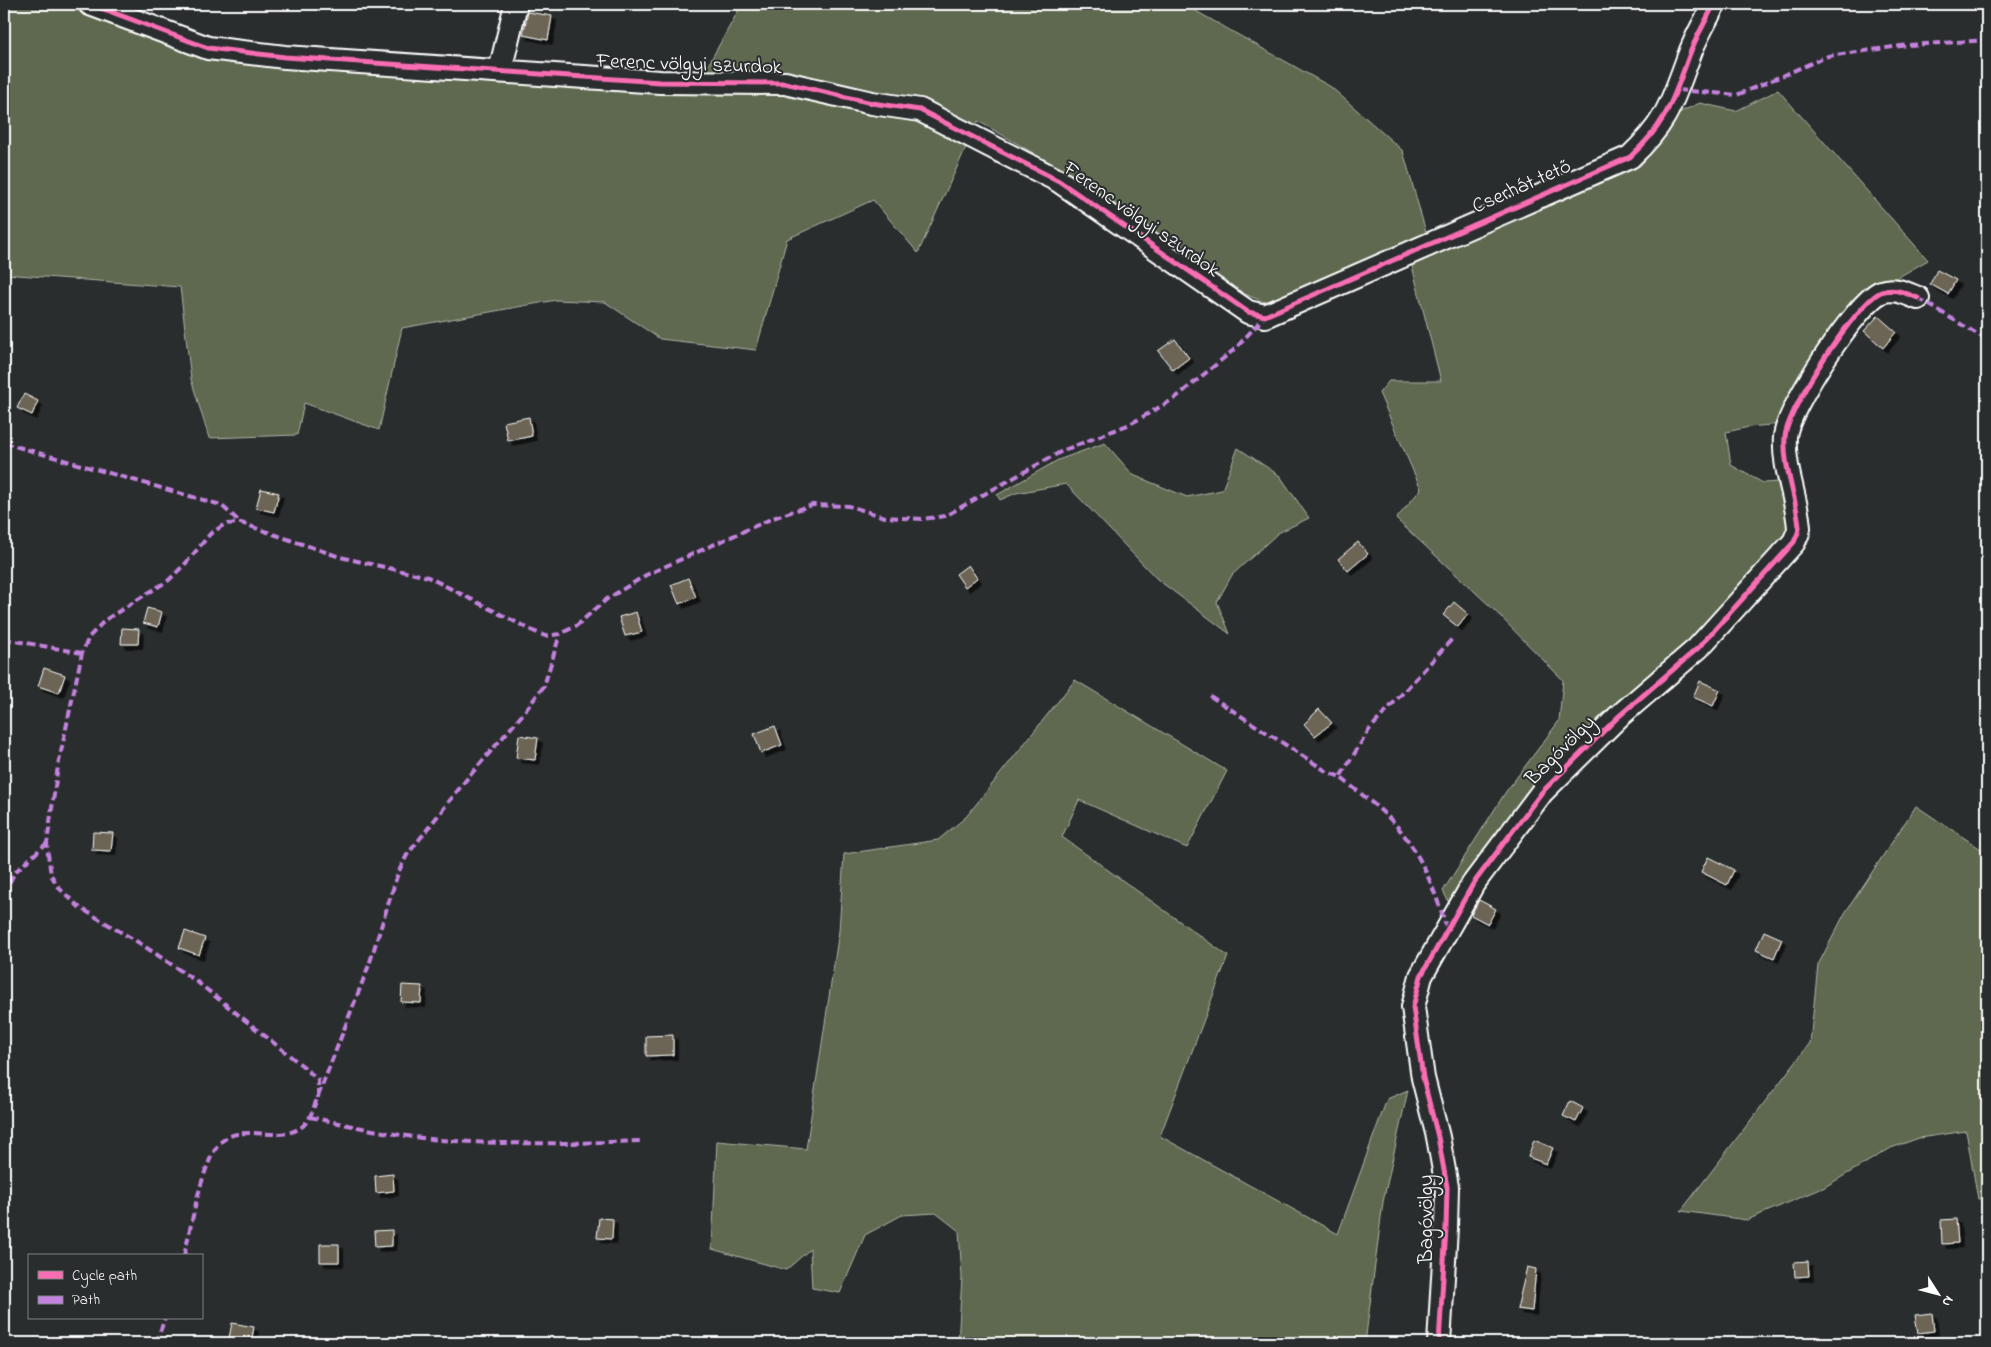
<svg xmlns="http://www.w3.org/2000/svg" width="1991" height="1347" font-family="'Indie Flower',sans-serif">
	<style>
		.green { fill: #5e6950; stroke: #aeb4a8 }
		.building { fill: #6c6555; stroke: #fff; filter: url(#shadow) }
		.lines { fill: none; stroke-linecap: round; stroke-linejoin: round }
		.minor-casing { stroke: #fff; stroke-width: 26 }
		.minor { stroke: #2a2d2e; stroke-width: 22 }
		.quiet { stroke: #c483df; stroke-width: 4; stroke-dasharray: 8 4; stroke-linecap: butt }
		.cycleway-casing { stroke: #2a2d2e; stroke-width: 8 }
		.cycleway { stroke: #f96db3; stroke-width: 5 }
		.labels { text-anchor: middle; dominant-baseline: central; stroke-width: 4; stroke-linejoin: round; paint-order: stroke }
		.street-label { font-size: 21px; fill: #fff; stroke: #2a2d2e }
	</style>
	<defs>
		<filter id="shadow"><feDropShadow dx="4.5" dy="4.5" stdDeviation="0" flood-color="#0009"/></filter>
	</defs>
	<rect width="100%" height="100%" fill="#2a2d2e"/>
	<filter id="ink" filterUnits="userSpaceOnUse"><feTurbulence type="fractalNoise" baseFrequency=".02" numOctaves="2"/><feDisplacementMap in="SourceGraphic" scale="10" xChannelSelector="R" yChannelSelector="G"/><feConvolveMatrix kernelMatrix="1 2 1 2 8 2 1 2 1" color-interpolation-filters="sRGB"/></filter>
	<g filter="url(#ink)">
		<!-- green -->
		<path class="green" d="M 4,4 L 60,4 L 168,41 L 270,67 L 692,94 L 742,4 L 1198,4 L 1194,10 L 1331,87 L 1403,151 L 1427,236 L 1289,295 L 1264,302 L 1228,287 L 1068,173 L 978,121 L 918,253 L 873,200 L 787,239 L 756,350 L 660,339 L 605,302 L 556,300 L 402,328 L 379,430 L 304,403 L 297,435 L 209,438 L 191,379 L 180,287 L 4,274 Z
			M 1778,90 L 1928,260 L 1866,296 L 1782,424 L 1749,427 L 1726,432 L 1731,465 L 1763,483 L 1780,482 L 1789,517 L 1786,538 L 1449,903 L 1443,891 L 1505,793 L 1559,721 L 1563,680 L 1489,605 L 1396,519 L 1421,489 L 1379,393 L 1389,381 L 1441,381 L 1411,262 L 1640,166 L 1660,143 L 1678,113 L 1700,103 L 1736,111 Z
			M 1105,443 L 1133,475 L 1187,497 L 1222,490 L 1238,448 L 1280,476 L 1309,518 L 1278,533 L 1232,575 L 1217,602 L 1230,634 L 1157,579 L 1066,484 L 1016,493 L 1000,500 L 997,495 L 1058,460 Z
			M 1075,680 L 1227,771 L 1187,848 L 1079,800 L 1062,837 L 1228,956 L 1160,1136 L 1338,1234 L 1387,1099 L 1408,1090 L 1383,1202 L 1365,1343 L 958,1343 L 962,1277 L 959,1231 L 936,1213 L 902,1215 L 865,1235 L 840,1293 L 812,1288 L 810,1249 L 786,1270 L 712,1249 L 717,1141 L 806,1149 L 839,931 L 844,854 L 938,840 L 966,817 Z
			M 1916,806 L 1987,853 L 1987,1199 L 1978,1199 L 1966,1131 L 1919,1138 L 1891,1148 L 1823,1188 L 1747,1220 L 1681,1211 L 1810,1043 L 1818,965 L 1845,913 Z"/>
		<!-- building -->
		<path class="building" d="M 528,12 L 552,16 L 548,40 L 523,35 Z
			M 1937,270 L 1956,280 L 1948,294 L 1930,284 Z
			M 1878,316 L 1896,332 L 1883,348 L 1864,331 Z
			M 1175,339 L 1189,358 L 1173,370 L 1158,351 Z
			M 24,394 L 38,401 L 32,415 L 17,408 Z
			M 529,417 L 532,436 L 508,441 L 504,422 Z
			M 261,489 L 279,493 L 274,512 L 256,508 Z
			M 1358,542 L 1368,554 L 1348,571 L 1338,559 Z
			M 968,565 L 977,578 L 965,587 L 956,574 Z
			M 688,578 L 696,597 L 679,604 L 671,585 Z
			M 1454,602 L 1468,614 L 1458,627 L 1443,615 Z
			M 147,608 L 162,612 L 158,627 L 143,623 Z
			M 636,612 L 642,632 L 625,636 L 619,617 Z
			M 122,628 L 139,629 L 138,644 L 121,644 Z
			M 44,668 L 65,675 L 59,693 L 38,686 Z
			M 1700,681 L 1720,690 L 1713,706 L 1693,697 Z
			M 1319,709 L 1332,723 L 1315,736 L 1304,724 Z
			M 775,726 L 782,745 L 761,753 L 754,734 Z
			M 519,735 L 538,738 L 535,760 L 516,758 Z
			M 93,832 L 113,833 L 111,851 L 92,850 Z
			M 1708,857 L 1734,870 L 1727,885 L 1701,872 Z
			M 1479,900 L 1496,909 L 1488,924 L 1471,915 Z
			M 185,931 L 205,938 L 199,955 L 179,948 Z
			M 1764,931 L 1782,939 L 1774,958 L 1756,950 Z
			M 402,985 L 422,986 L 421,1003 L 401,1002 Z
			M 673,1035 L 673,1055 L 646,1056 L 646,1036 Z
			M 1570,1101 L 1583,1108 L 1576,1122 L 1563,1116 Z
			M 1534,1140 L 1553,1148 L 1546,1164 L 1528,1157 Z
			M 393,1174 L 394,1191 L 376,1193 L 375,1176 Z
			M 599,1218 L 613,1219 L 612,1239 L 597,1238 Z
			M 1956,1219 L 1958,1243 L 1942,1244 L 1941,1220 Z
			M 392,1230 L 392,1246 L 375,1247 L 374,1231 Z
			M 320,1244 L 339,1244 L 339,1262 L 320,1262 Z
			M 1808,1261 L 1809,1276 L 1795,1277 L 1794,1262 Z
			M 1527,1267 L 1536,1269 L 1532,1311 L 1517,1309 Z
			M 1932,1313 L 1934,1331 L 1918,1333 L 1915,1315 Z
			M 232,1323 L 254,1327 L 251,1343 L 228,1343 Z"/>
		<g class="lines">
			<defs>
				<path id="minor" d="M 90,4 L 208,48 L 285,57 L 660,82 L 785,83 L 872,103 L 920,110 L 1059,181 L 1248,312 L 1265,316 L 1630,157 C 1668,122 1672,101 1689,56 C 1695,38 1706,21 1714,4
					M 500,71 L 516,4
					M 1439,1343 L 1446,1228 L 1447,1187 L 1438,1137 L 1423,1078 L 1413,1007 L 1421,976 L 1473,884 L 1542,792 L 1618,717 L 1698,648 L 1794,542 C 1796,537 1799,532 1799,528 C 1797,497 1783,469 1785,437 C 1787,409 1856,303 1881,292 C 1894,287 1905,293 1918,298"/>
			</defs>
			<!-- minor casing -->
			<use href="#minor" class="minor-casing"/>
			<!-- minor -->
			<use href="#minor" class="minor"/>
			<!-- quiet -->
			<path class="quiet" d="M 1678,90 L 1737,95 L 1828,56 L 1908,45 L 1987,40
				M 1918,298 L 1987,340
				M 4,443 L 221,505 L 241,523
				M 4,639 L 82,653
				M 1210,696 L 1326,771 L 1340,777
				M 4,893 L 15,872 L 47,843
				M 1447,929 C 1435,891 1420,849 1391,820 C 1375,804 1357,791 1340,777 L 1369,730 L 1452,639
				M 318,1098 L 318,1080 L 304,1067 L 196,981 L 141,944 L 79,907 L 60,889 L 51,875 L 48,854 L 47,843 L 58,766 L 82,653 L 89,637 L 105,620 L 169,580 L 186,563 L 210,534 L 225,524 L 241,523 L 340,557 L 428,577 L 533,631 L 545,636 L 560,634 L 576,626 L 607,599 L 646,575 L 773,518 L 812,505 L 849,506 L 885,517 L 922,519 L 945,516 L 1062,451 L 1130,424 L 1174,399 L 1236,348 L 1265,316
				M 310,1117 C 357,1127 405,1138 454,1141 C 516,1145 578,1143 641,1141
				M 184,1256 C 191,1228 202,1159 222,1141 C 243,1123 277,1143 300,1128 C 304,1126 307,1121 310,1117 L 369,965 L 398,873 L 407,855 L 466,780 L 522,715 L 544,686 L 560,634
				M 156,1343 L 165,1318"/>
			<defs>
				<path id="cycleway" d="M 90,4 L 208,48 L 285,57 L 660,82 L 785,83 L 872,103 L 920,110 L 1059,181 L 1248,312 L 1265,316 L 1630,157 C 1668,122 1672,101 1689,56 C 1695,38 1706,21 1714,4
					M 1439,1343 L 1446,1228 L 1447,1187 L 1438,1137 L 1423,1078 L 1413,1007 L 1421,976 L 1473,884 L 1542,792 L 1618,717 L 1698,648 L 1794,542 C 1796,537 1799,532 1799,528 C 1797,497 1783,469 1785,437 C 1787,409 1856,303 1881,292 C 1894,287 1905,293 1918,298"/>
			</defs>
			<!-- cycleway casing -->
			<use href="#cycleway" class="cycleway-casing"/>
			<!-- cycleway -->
			<use href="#cycleway" class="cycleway"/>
		</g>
	</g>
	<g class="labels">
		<!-- street labels -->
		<g class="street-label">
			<text transform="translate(689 65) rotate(2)">Ferenc völgyi szurdok</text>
			<text transform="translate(1522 187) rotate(-24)">Cserhát tető</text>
			<text transform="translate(1141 220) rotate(35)">Ferenc völgyi szurdok</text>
			<text transform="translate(1561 751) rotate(-45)">Bagóvölgy</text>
			<text transform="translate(1427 1219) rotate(-90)">Bagóvölgy</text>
		</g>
	</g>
	<!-- margin -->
	<rect width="1991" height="1347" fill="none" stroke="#2a2d2e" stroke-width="20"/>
	<rect x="10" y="10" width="1971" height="1327" fill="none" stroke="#fff" stroke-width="2" filter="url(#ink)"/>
	<!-- legend -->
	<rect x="28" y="1254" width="175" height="65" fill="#2a2d2e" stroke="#7f8182"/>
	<rect x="38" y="1271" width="25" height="8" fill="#f96db3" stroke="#7f8182"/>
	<text x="72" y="1280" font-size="15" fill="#ffffff">Cycle path</text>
	<rect x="38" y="1296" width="25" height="8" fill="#c483df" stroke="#7f8182"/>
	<text x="72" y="1304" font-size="15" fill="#ffffff">Path</text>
	<!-- north arrow -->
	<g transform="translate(1938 1294) rotate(126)" stroke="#2a2d2e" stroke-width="4" paint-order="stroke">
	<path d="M0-4L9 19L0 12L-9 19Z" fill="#ffffff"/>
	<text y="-8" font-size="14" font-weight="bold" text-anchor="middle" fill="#ffffff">N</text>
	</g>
</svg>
